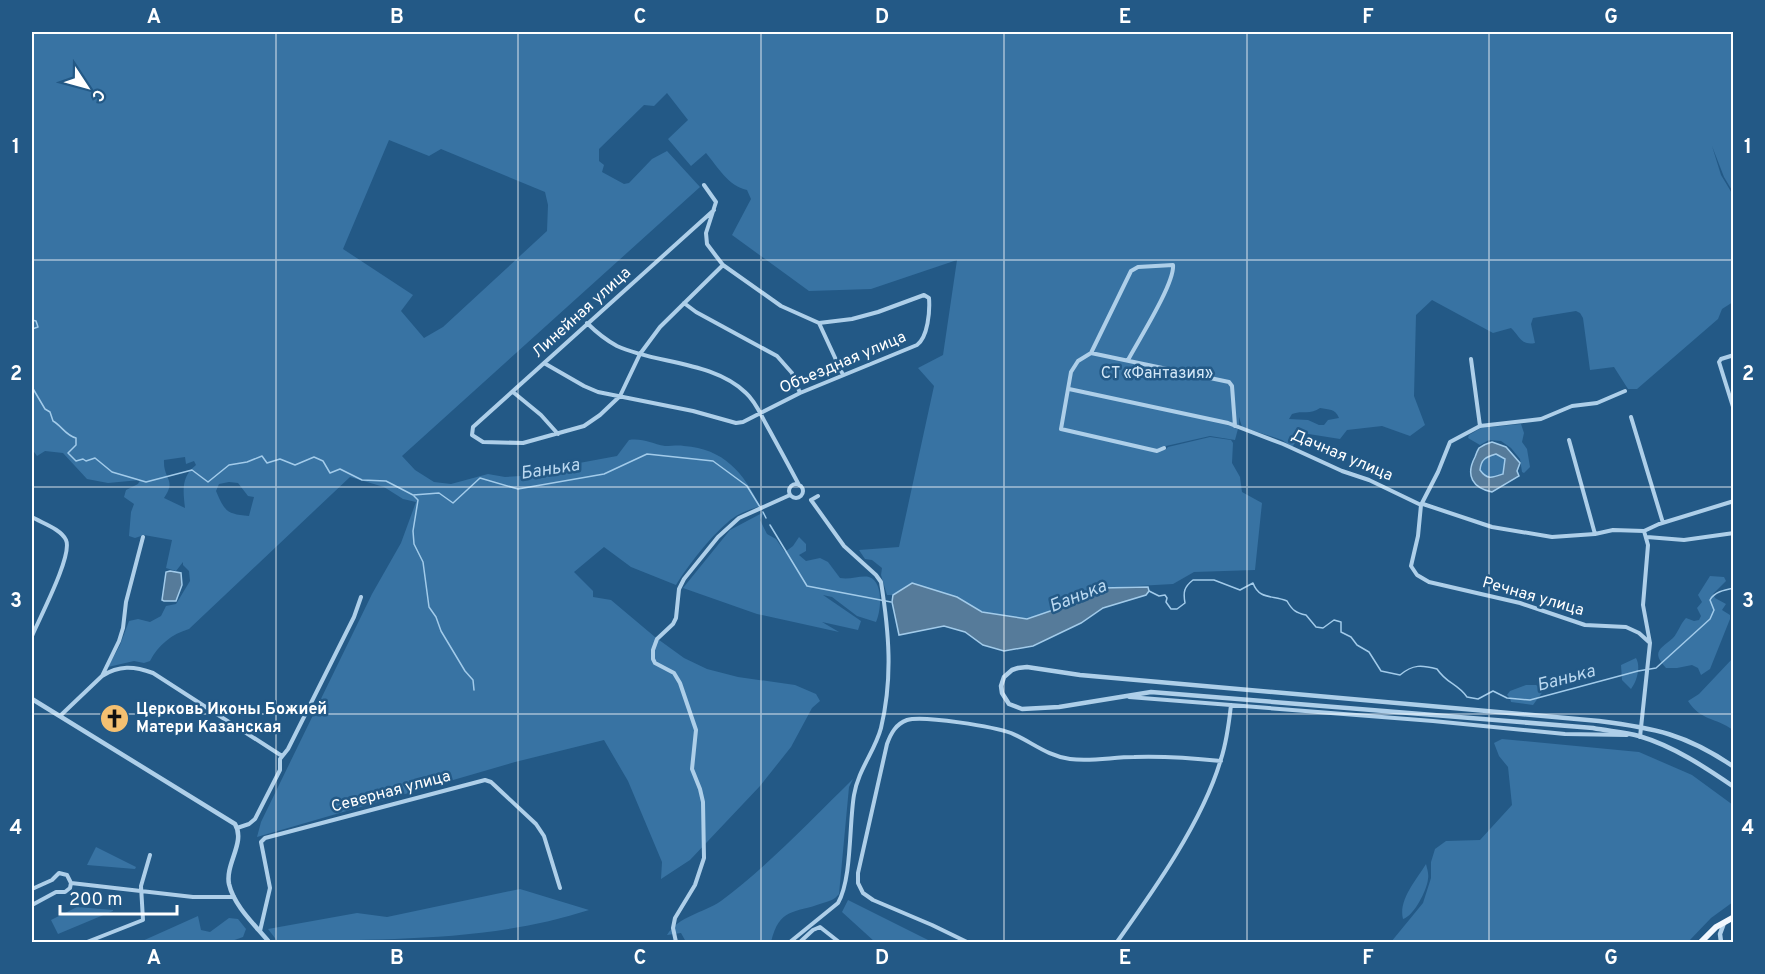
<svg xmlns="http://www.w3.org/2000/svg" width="1765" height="974" font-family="Overpass,sans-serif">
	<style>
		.green { fill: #3873a3; fill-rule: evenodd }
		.water { fill: #567b9a; stroke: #a2cbea; stroke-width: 1.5; fill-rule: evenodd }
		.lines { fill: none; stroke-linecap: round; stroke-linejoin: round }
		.stream { stroke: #a2cbea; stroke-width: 1.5 }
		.minor { stroke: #aecfe9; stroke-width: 4 }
		.tertiary { stroke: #aecfe9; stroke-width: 4.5 }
		.primary { stroke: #f1f7fe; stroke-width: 6 }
		.grid { fill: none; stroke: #fff; stroke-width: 1.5; stroke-opacity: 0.55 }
		.labels { text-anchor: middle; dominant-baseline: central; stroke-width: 5; stroke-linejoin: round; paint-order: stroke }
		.street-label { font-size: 16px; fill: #fff; stroke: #235986 }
		.park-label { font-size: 16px; fill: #d2e7f7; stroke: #235986 }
		.poi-label { font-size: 16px; font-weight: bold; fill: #fff; stroke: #235986; text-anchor: start }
		.water-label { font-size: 18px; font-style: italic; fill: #bad8f0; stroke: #235986 }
		.neatline { fill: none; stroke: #fff; stroke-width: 2 }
		.grid-label { font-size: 20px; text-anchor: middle; font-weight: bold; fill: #fff }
	</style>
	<rect width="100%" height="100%" fill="#235986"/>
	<!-- green -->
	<path class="green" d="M 32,32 L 1733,32 L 1733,192 L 1724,177 L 1712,146 L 1721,175 L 1733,195 L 1733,302 L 1722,309 L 1718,319 L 1637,389 L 1628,389 L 1614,367 L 1590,370 L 1583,318 L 1580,313 L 1576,311 L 1533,318 L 1531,324 L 1535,343 C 1521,346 1519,335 1511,328 L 1493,333 L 1432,300 L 1416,315 L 1414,396 L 1425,425 L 1410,436 L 1382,426 L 1347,430 L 1340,439 L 1296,432 L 1295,443 L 1292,447 L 1282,440 L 1242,427 L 1239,417 L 1239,425 L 1235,440 L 1210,436 L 1166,446 L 1165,450 L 1168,447 L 1210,437 L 1231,440 L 1233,443 L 1232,463 L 1240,477 L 1242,492 L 1262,503 L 1255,570 L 1194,572 L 1173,584 L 1102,588 L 1062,607 L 1028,619 L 982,612 L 957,597 L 912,583 L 893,595 L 887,595 L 881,575 L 882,568 L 872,560 L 865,559 L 859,550 L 899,547 L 934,386 L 918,368 L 943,355 L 957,260 L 871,289 L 809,291 L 732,235 L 751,199 L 747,190 C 728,186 718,167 706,153 L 691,166 L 668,139 L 688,120 L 667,93 L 654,106 L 644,105 L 599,149 L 599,161 L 604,165 L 602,172 L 624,184 L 629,183 L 652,159 L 667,151 L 700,187 L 402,456 L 415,470 L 434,482 L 451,484 L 488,474 L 505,477 L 521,476 L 536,471 L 617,456 L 629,440 C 643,438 652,444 665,446 C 672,446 678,445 684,446 C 724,449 743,472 760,506 C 749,510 736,514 727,523 C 710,537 687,567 676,585 L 631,567 L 604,547 L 574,572 L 593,591 L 593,597 L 611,600 L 655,637 L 684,658 L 707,669 L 738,677 L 795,685 L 816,694 L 820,701 L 812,708 L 791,747 L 760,786 L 690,860 L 661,879 L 662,862 L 628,781 L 604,740 L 515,762 L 257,837 L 261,822 L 372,594 L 401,543 L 416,502 L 403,499 L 384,487 L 350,477 L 189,629 C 172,634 158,645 150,661 L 144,663 L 134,661 L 108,667 L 120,645 L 129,621 L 138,619 L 150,622 L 161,616 L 166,606 L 176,604 L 190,581 L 189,571 L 183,565 L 183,562 L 176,571 L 166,568 L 172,540 L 144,535 L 135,538 L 129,536 L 131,512 L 134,504 L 124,497 L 126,490 L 138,484 L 140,480 L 108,483 L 87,479 L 63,453 L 45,451 L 37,456 L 32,449 ZM 389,140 L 429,156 L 441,149 L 545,192 L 548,205 L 547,231 L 443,327 L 424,338 L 401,311 L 413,295 L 343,249 ZM 1320,408 C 1329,410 1335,408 1339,418 L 1328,420 L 1324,425 L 1319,425 L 1308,420 L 1289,419 L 1292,414 C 1302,410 1311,415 1320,408 ZM 185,457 L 186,464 L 194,461 L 196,465 C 181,477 183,490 185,508 L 164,498 C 177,479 163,480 164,460 ZM 229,482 L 238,483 L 248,496 L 254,497 L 249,516 C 227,514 225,512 216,491 L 219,484 Z
		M 1521,424 L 1524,433 L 1522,442 L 1527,449 L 1530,467 L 1524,473 L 1522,472 L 1520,459 L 1511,448 L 1501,441 L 1489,440 L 1480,445 L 1468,438 L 1469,435 L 1481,428 Z
		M 1496,454 L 1505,459 L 1503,475 C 1492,478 1487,480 1480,470 C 1481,459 1486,457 1496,454 Z
		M 764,512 L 760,520 L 767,534 L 776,539 L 785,552 L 793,546 L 799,537 L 806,544 L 806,551 L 799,555 L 806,561 L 820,558 L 828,562 L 840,578 C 850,580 861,575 869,577 C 884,582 881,611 876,622 L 857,616 L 832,597 L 823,595 L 861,621 L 858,630 L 822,622 L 839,632 L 757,614 L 683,588 L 730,530 Z
		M 1710,576 L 1724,577 L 1726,581 L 1713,594 L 1715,598 L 1726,604 L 1722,610 L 1730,615 L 1730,619 L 1710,669 L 1701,675 L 1698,668 L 1692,665 L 1677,668 L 1666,668 C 1651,652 1660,649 1673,638 C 1678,633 1680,624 1686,618 L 1694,621 L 1699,620 L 1701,616 L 1697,608 L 1702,602 L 1698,595 Z
		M 1636,658 C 1641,667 1637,681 1631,689 L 1622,680 L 1621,665 Z
		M 1733,658 L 1733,730 C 1715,717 1701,721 1688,701 L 1699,694 Z
		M 1526,685 L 1536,685 L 1544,690 L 1533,705 L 1511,702 L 1510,698 L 1507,695 L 1510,691 Z
		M 1502,739 L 1639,752 L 1692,775 L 1733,805 L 1733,902 L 1711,918 L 1688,942 L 1391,942 L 1423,903 L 1431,878 L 1431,862 L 1435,849 L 1446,841 L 1480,840 L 1512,805 L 1508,767 L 1499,756 L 1494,743 Z
		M 853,779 L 849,787 L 839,894 C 834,900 830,901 823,903 C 793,914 780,907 771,942 L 686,942 L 681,933 L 667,935 C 679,916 703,913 721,901 C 769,865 810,821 853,779 Z
		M 96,847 L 136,867 L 135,869 L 87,865 Z
		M 1426,864 C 1427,868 1429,874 1428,879 C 1427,890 1414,916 1403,919 C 1398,900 1417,879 1426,864 Z
		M 520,889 L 589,910 C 486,943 384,938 278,942 L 268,929 L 357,913 L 387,917 Z
		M 848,900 L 932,942 L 875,942 L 842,912 Z
		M 77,907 L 113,910 L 113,911 L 58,934 L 51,920 Z
		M 198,916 L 201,930 L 210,932 L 229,918 L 238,919 L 246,929 L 243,937 L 229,942 L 140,942 Z"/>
	<!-- water -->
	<path class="water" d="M 1492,442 L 1506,447 L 1520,463 L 1517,471 L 1519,476 L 1492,492 C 1473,488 1465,476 1475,457 C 1476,454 1477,451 1479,448 C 1482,446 1488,443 1492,442 ZM 1496,454 L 1505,459 L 1503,474 C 1492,478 1487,480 1480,470 C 1481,459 1486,457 1496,454 Z
		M 170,571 L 181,573 L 182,585 L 176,601 L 164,601 L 162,600 L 166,572 Z
		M 912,583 L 957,597 L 982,612 L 1027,619 L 1062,607 L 1102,588 L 1148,587 L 1149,591 L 1146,595 L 1103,608 L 1081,623 L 1033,646 L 1004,651 L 983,645 L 965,632 L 944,626 L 899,635 L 892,602 L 893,595 Z"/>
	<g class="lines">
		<!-- stream -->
		<path class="stream" d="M 32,320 L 36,321 L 38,327 L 32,329
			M 32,387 L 45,409 L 50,412 L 53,421 C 62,426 65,435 76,438 L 76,445 L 68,453 L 76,461 L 83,459 L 86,461 L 95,458 L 112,472 L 146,482 L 192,470 L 208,482 L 229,465 L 247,462 L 262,456 L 267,463 L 280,459 L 295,465 L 314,457 L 323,461 L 330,473 L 340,469 L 362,480 L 386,481 L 413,495 L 439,493 L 453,503 L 480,478 L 518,489 L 604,474 L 647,454 L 713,461 L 747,486 L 760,507
			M 414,496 L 418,500 L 413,531 L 414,544 L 423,562 L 429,607 L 436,617 L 441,631 L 465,671 L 473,680 L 474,690
			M 763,512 L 766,518
			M 770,525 L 807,586 L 891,602
			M 1149,591 L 1159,596 L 1165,595 L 1167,598 L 1166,602 L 1171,609 L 1177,609 L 1185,603 C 1183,592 1184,587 1193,580 L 1214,580 L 1240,590 L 1253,583 C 1259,600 1273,595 1287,601 C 1292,610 1296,613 1306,615 L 1316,627 L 1323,628 L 1334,620 L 1341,622 L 1341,632 L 1351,637 L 1357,645 L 1369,652 L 1381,671 L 1400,675 C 1413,664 1422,665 1437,669 C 1447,684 1457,683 1467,697 L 1478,699 L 1493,691 L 1507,698 L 1530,700 L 1638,671 L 1656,668 L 1710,619 L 1714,610 L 1710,600 C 1714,592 1724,590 1734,588"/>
		<!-- minor -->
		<path class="minor" d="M 704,185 L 716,202 L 706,233 L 707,244 L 716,256 L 723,265 L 781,306 L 819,323 L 843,375
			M 714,210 L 473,427 L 472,435 L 483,442 L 523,443 L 584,426 L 600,415 L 620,396 L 640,354 L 660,327 L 723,265
			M 684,303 L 696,312 L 777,356 L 792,373 L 800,393
			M 587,323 C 596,332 606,340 617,346 C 656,364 713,361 746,393 C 755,401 760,413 766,424 C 777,444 788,464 799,485
			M 1091,353 L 1131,271 L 1138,267 L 1173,265 C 1175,283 1138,341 1128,360
			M 1734,355 L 1721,359 L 1719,362 L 1734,410
			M 1471,359 L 1480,426
			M 544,363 L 584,386 L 598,392 L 693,411 L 736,423 L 743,422 L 800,393 L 917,345 C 928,337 930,311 929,298 L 924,295 L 878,312 L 852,319 L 819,323
			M 1069,389 L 1228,423 L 1283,444 L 1342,471 L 1369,480 L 1421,505
			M 1625,391 L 1597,403 L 1572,406 L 1541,419 L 1480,426 L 1450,442 L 1438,472 L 1421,505 L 1418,536 L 1411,566 L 1417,575 L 1429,582 L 1520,603 L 1585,625 L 1626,627 L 1639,633 L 1650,643
			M 513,392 L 541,415 L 558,434
			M 1631,417 L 1663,523
			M 1569,440 L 1595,534
			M 1164,448 L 1157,451 L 1061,429 L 1071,372 L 1078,361 L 1091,353 L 1229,382 L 1232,386 L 1235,426
			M789 491a7 7 0 1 1 14 0a7 7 0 1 1-14 0Z
			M 1423,504 L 1492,527 L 1552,537 L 1595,534 L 1613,530 L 1644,531 L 1659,524 L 1734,501
			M 32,517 C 42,523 61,529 66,540 C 73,555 39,619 32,636
			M 1647,537 L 1684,540 L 1734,533
			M 102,676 C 119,665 134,666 153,673 L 282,756
			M 1129,697 L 1433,721 L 1565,734 L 1627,735
			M 60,716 L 102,676 L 119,641 L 123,628 L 126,602 L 143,537
			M 1640,737 L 1650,643 L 1643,605 L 1648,545 L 1644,531
			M 237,828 L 249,824 L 255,819 L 280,770 L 280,759 L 288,749 L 354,617 L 361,597
			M 71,883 L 193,897 L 234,897
			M 32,889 L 52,880 L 59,873 L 67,875 L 71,883
			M 32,905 L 56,892 L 65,892 L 70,888 L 71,883
			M 260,931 L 270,888 L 261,842 L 265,838 L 485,780 L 491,782 L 536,824 L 544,836 L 560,888
			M 87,942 L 143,920 L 141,886 L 150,855
			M 676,942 L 673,928 L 675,918 L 695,885 L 704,858 L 703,802 L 700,789 L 692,769 L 696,730 L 680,683 L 674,673 L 655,663 L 653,659 L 653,650 L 657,639 L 673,624 L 676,618 L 679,589 L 684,579 L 718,537 L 739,518 L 790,495
			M 790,942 L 838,903 C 852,879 849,824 854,795 C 858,770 875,751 881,728 C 893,678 889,632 881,582 L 876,575 L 844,546 L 811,500 L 818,496
			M 800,942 L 813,930 L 820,927 L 839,942
			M 967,942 L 932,925 L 873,900 L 863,893 L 858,883 L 858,873 L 887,744 C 891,733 896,724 907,720 C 923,715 995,727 1011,733 C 1032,742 1047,756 1070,759 C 1091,762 1113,757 1134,757 C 1163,756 1192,758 1221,761
			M 1117,942 C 1154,890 1203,821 1221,759 C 1227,741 1229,723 1231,705"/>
		<!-- tertiary -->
		<path class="tertiary" d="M 32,699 L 235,824 C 246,842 225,864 229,884 C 234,906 255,925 269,942
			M 1734,767 C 1686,734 1654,728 1599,721 L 1080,675 L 1027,667 L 1018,668 L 1012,670 L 1004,677 L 1001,686 L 1002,693 L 1009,704 L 1022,709 L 1059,707 L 1151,692 L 1593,728 C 1608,731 1624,732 1639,736 C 1673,746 1705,767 1734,787
			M 1721,942 L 1720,934 L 1724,923"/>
		<!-- primary -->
		<path class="primary" d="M 1701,942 L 1716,927 L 1734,917"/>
	</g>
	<!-- grid -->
	<path class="grid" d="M 276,32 L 276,942M 518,32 L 518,942M 761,32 L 761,942M 1004,32 L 1004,942M 1247,32 L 1247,942M 1489,32 L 1489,942M 32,260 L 1734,260M 32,487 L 1734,487M 32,714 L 1734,714"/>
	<!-- icons -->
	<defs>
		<symbol id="church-disc" viewBox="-11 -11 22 22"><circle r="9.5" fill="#f4c071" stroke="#235986"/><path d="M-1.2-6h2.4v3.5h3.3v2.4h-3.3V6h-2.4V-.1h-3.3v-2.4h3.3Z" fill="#111"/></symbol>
	</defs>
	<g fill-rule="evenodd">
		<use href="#church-disc" x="98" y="702" width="33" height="33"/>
	</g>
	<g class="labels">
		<!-- street labels -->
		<g class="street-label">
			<text transform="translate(582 313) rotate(-42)">Линейная улица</text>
			<text transform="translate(843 363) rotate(-23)">Объездная улица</text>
			<text transform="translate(1342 456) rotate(23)">Дачная улица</text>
			<text transform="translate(1533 597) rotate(16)">Речная улица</text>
			<text transform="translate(391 792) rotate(-15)">Северная улица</text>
		</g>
		<!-- park labels -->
		<g class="park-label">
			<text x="1157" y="374">СТ «Фантазия»</text>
		</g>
		<!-- poi labels -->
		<g class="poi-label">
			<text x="136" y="710">Церковь Иконы Божией<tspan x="136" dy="18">Матери Казанская</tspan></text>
		</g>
		<!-- water labels -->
		<g class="water-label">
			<text transform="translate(550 470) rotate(-9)">Банька</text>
			<text transform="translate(1078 597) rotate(-22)">Банька</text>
			<text transform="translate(1566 679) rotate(-15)">Банька</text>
		</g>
	</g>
	<!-- border -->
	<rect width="1765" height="974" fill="none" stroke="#235986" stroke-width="66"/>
	<!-- north arrow -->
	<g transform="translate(87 87) rotate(126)" stroke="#235986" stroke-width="4.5" paint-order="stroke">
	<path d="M0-4.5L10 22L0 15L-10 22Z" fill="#ffffff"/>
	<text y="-9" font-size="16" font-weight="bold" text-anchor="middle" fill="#ffffff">С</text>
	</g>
	<!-- scale -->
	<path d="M60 905v9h117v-9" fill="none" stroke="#ffffff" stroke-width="3"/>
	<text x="69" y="905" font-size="18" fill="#ffffff" stroke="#235986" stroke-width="4.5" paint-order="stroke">200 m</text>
	<rect x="33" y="33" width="1699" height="908" class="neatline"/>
	<g class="grid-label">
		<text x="154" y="23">A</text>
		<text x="397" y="23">B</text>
		<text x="640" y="23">C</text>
		<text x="882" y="23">D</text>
		<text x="1125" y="23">E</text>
		<text x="1368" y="23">F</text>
		<text x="1611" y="23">G</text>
		<text x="16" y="153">1</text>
		<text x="1748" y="153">1</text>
		<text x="16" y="380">2</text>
		<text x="1748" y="380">2</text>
		<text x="16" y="607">3</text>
		<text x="1748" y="607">3</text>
		<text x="16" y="834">4</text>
		<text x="1748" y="834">4</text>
		<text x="154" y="964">A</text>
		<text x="397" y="964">B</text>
		<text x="640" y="964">C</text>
		<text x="882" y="964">D</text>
		<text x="1125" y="964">E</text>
		<text x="1368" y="964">F</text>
		<text x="1611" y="964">G</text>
	</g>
</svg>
